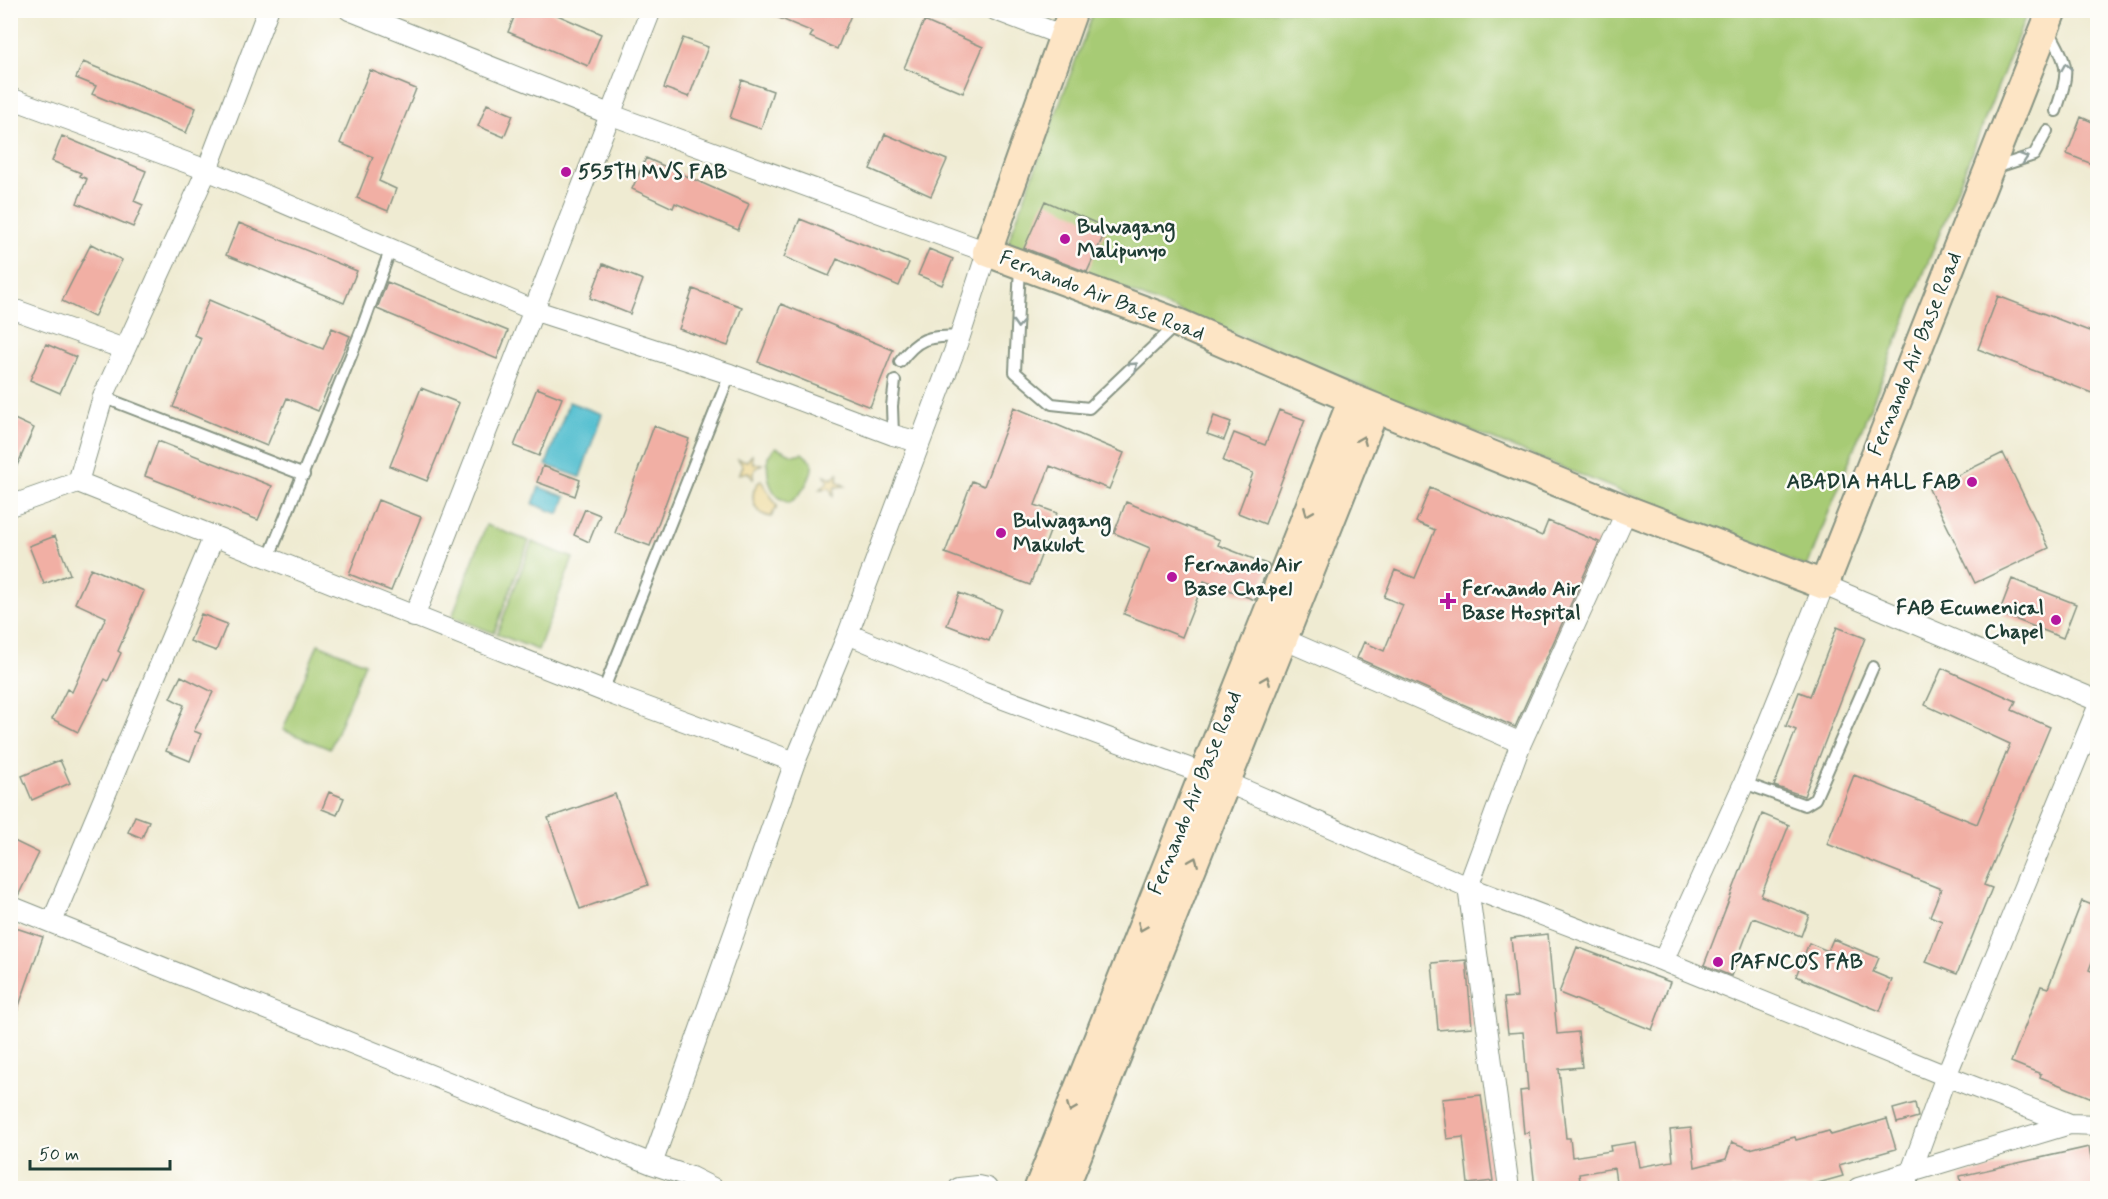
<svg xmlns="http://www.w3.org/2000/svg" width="2108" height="1199" font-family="Mynerve,sans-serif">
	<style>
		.green { fill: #a7cb74; stroke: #638454; stroke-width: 1.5 }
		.sand { fill: #eeda9e; stroke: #868c69; stroke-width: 1.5 }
		.water { fill: #54bfd0; stroke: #3a7e82; stroke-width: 1.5 }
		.building { fill: #f1afa4 }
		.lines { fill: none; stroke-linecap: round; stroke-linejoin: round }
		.lane-casing { stroke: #879483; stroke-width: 14 }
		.street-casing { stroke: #879483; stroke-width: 22 }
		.secondary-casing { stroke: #879483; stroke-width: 32 }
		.lane { stroke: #fff; stroke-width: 10 }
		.street { stroke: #fff; stroke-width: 20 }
		.secondary { stroke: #fde5c5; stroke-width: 28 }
		.oneway { stroke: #8f9e9a }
		.oneway2 { stroke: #8e917c }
		.poi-dot { fill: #b5179e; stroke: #fdfcf7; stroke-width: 2 }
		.labels { text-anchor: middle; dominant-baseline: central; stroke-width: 5; stroke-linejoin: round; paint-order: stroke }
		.poi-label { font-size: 21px; font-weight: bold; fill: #1f3d34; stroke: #fdfcf7; text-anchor: start }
		.street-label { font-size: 21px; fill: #1f3d34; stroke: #fdfcf7 }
	</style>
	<rect width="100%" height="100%" fill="#fdfcf7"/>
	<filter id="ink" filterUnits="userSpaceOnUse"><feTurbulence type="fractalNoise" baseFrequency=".0167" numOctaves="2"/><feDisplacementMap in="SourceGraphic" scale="12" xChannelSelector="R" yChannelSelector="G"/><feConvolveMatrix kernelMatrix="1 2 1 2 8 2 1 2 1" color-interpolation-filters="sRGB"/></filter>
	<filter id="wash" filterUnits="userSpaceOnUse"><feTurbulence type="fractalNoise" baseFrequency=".008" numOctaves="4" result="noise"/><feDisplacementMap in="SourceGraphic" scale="24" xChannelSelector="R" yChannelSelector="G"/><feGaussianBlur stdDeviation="1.35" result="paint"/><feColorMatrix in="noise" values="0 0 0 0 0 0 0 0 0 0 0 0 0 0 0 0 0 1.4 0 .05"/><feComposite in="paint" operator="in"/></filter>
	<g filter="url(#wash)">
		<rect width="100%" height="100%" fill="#efebd2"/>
		<!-- green -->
		<path class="green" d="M 1094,11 L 2028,11 L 1807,567 L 1008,242 Z
			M 776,447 L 793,455 L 802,453 L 812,462 C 814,476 801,496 789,503 C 769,496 766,475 768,456 Z
			M 486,525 L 529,541 L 494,633 L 452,617 Z
			M 532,542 L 573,558 L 538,650 L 497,634 Z
			M 318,644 L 365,663 L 330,749 L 283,730 Z"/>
		<!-- sand -->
		<path class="sand" d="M 752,455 L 753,463 L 762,464 L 755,469 L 753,479 L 748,472 L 739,474 L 743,466 L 738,459 L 747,461 Z
			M 838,473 L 837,481 L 845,486 L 835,487 L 833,496 L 830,488 L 820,489 L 828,482 L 825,475 L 832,479 Z
			M 761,480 L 777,506 L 771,517 C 751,513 748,492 761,480 Z"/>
		<!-- water -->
		<path class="water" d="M 569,402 L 602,414 L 580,477 L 546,465 Z
			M 539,487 L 566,497 L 559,514 L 533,504 Z"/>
		<g id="blocks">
			<!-- building -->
			<path class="building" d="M 517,10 L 546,10 L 601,34 L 588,66 L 508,32 Z
				M 853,10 L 837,49 L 810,37 L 813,32 L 762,11 Z
				M 924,21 L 983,47 L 963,93 L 904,68 Z
				M 683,38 L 708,47 L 689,97 L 664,88 Z
				M 83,62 L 196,108 L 186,133 L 92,94 L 96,86 L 76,78 Z
				M 370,70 L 416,89 L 379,181 L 396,189 L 388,211 L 357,198 L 373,157 L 340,143 Z
				M 742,80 L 773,91 L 761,129 L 730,118 Z
				M 487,104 L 513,115 L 504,137 L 478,126 Z
				M 2081,117 L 2097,124 L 2097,166 L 2067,154 Z
				M 885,134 L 947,160 L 931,196 L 870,169 Z
				M 62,136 L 146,171 L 134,201 L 143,205 L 133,227 L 77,203 L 87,179 L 80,176 L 81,173 L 52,161 Z
				M 646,158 L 749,204 L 738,230 L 675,203 L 673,208 L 632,189 Z
				M 1045,201 L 1107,228 L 1087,272 L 1024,248 Z
				M 800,219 L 909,263 L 899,286 L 837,259 L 829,276 L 784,257 Z
				M 239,223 L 357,271 L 344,303 L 226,255 Z
				M 91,244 L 122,260 L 94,317 L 62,301 Z
				M 929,249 L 953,259 L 942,285 L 918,275 Z
				M 603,264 L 643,280 L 630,314 L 590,298 Z
				M 387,282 L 508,331 L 497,359 L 377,309 Z
				M 693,289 L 742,307 L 728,346 L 679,329 Z
				M 1998,296 L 2097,334 L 2097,395 L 1978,349 Z
				M 209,300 L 323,349 L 332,328 L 350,336 L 318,411 L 287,398 L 267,446 L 173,407 L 201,338 L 194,335 Z
				M 781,304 L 893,350 L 870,407 L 758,362 Z
				M 46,344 L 76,357 L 60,393 L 30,380 Z
				M 421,388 L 459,403 L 427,481 L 390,466 Z
				M 537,388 L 562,398 L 539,456 L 514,446 Z
				M 1014,407 L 1124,453 L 1109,489 L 1050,466 L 1035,505 L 1057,513 L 1030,585 L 945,553 L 972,481 L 984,486 Z
				M 1279,410 L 1305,420 L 1265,524 L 1238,513 L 1253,473 L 1223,461 L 1234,433 L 1265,445 Z
				M 1214,416 L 1231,422 L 1224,440 L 1207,434 Z
				M 10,417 L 34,428 L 10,481 Z
				M 654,426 L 689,439 L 650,546 L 615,533 Z
				M 158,441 L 272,486 L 258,520 L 145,476 Z
				M 2003,453 L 2049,548 L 1975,583 L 1929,489 Z
				M 543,466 L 580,480 L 575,496 L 537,482 Z
				M 1430,488 L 1542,536 L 1548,521 L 1599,542 L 1515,727 L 1357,658 L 1364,642 L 1384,651 L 1403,605 L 1384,597 L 1395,570 L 1415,578 L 1435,530 L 1416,522 Z
				M 378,500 L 421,517 L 391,591 L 349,574 Z
				M 1126,502 L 1220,540 L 1218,545 L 1269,565 L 1255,600 L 1204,581 L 1182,637 L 1124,614 L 1150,548 L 1114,533 Z
				M 585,509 L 600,515 L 589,542 L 574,535 Z
				M 55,536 L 70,574 L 44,584 L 29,546 Z
				M 91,568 L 144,591 L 118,651 L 121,653 L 108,681 L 105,679 L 78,732 L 52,719 L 67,689 L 72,692 L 106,617 L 75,603 Z
				M 2012,579 L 2076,604 L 2063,638 L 1999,613 Z
				M 959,593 L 1001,609 L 989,641 L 947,625 Z
				M 201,614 L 227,624 L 216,651 L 190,641 Z
				M 1837,627 L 1865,638 L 1804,796 L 1774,786 L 1796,730 L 1786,726 L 1799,692 L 1810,696 Z
				M 1942,668 L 2016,701 L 2012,710 L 2050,727 L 1984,885 L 1992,888 L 1957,974 L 1926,962 L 1942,921 L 1930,916 L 1941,889 L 1827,844 L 1854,775 L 1977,824 L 2010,744 L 1925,705 Z
				M 181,676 L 213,692 L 194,731 L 201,734 L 190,761 L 166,751 L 184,705 L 170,698 Z
				M 60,760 L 70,783 L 32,800 L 22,776 Z
				M 329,792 L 344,798 L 337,815 L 322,809 Z
				M 615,794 L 648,885 L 580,909 L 548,818 Z
				M 1762,814 L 1789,825 L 1761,896 L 1809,915 L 1801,936 L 1753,918 L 1731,976 L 1704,965 Z
				M 135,816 L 149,821 L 142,838 L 128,832 Z
				M 10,839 L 39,853 L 18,896 L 10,894 Z
				M 2082,901 L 2097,907 L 2097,949 L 2089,970 L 2097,973 L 2097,1085 L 2092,1098 L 2040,1077 L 2041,1074 L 2011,1062 L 2041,986 L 2048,988 Z
				M 10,926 L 43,937 L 13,1023 L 10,1022 Z
				M 1548,934 L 1557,1034 L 1578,1032 L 1582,1067 L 1559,1069 L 1566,1138 L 1570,1138 L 1572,1157 L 1611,1151 L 1610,1146 L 1635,1142 L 1639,1167 L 1673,1161 L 1670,1130 L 1691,1128 L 1695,1167 L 1726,1159 L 1732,1142 L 1750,1149 L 1795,1137 L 1796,1140 L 1829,1131 L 1831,1135 L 1887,1119 L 1896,1149 L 1839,1165 L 1843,1176 L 1811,1185 L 1812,1188 L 1617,1188 L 1614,1168 L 1579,1174 L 1581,1188 L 1535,1188 L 1529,1132 L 1524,1133 L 1520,1091 L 1528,1090 L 1523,1032 L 1508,1033 L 1504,998 L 1517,997 L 1511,938 Z
				M 1833,939 L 1879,958 L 1873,972 L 1892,980 L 1880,1011 L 1796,976 L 1809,943 L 1828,951 Z
				M 1577,947 L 1670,982 L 1652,1030 L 1559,993 Z
				M 1466,960 L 1472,1027 L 1438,1030 L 1432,963 Z
				M 1481,1095 L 1493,1181 L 1468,1184 L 1463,1137 L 1447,1139 L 1442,1099 Z
				M 1915,1103 L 1918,1117 L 1897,1123 L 1893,1109 Z
				M 2089,1147 L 2097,1188 L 1962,1188 L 1960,1176 Z"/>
		</g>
	</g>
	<g filter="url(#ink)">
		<use href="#blocks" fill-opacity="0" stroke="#879483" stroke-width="1.5"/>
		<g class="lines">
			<defs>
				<path id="lane" d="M 2049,31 C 2070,68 2069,71 2056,111
					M 1994,168 L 2034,155 L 2047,131
					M 1020,266 L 1015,372 L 1052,404 L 1089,408 L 1176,325
					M 900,362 C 919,336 929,337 960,336
					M 103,397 L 304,475
					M 893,435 L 892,406 L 895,381
					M 269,557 L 361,331 L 391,248
					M 603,691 L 730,374
					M 1744,783 L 1805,805 L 1815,799 L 1873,667"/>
				<path id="street" d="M 349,10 L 609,114 L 987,252 L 960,336 L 848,634 L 795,762 L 652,1164
					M 995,10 L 1064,36
					M 10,98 L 207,170 L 533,310 L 730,374 L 893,435 L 919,442
					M 10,308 L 124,349
					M 78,482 L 103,397 L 207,170 L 268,10
					M 10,506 L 78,482 L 603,691 L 795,762
					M 414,617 L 651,10
					M 848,634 L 982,691 L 1226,782 L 1468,887 L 1663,961 L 1946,1076 L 2070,1124 L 2098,1125
					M 1274,635 L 1521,743
					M 10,906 L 652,1164 L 691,1177 L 713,1188
					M 52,922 L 214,536
					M 1663,961 L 1744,783 L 1824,585 L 2098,701
					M 959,1188 L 978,1186 L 987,1188
					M 1509,1188 L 1468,887 L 1521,743 L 1627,510
					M 1858,1188 L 2070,1124
					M 1905,1188 L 1946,1076 L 2098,707"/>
				<path id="secondary" d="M 1073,10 L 987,252 L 1178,323 L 1353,399 L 1627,510 L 1824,585 L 2052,10
					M 1039,1188 L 1353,399
					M 1064,1188 L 1375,408"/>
			</defs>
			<!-- lane casing -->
			<use href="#lane" class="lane-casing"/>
			<!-- street casing -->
			<use href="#street" class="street-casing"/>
			<!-- secondary casing -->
			<use href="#secondary" class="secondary-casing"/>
			<!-- lane -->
			<use href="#lane" class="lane"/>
			<!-- street -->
			<use href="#street" class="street"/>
			<!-- secondary -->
			<use href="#secondary" class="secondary"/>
		</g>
		<!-- one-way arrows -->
		<defs><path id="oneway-chevron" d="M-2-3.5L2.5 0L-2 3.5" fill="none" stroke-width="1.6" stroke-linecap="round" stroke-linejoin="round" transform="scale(1.5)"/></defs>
		<g class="oneway">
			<use href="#oneway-chevron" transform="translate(2066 67) rotate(-99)"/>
			<use href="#oneway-chevron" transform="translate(2024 158) rotate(-18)"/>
			<use href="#oneway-chevron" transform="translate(1018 324) rotate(93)"/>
			<use href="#oneway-chevron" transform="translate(1134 366) rotate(-43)"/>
		</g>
		<g class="oneway2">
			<use href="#oneway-chevron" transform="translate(1362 440) rotate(-68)"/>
			<use href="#oneway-chevron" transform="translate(1308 512) rotate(112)"/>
			<use href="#oneway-chevron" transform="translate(1266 680) rotate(-68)"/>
			<use href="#oneway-chevron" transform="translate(1194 861) rotate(-68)"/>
			<use href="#oneway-chevron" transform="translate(1142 927) rotate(112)"/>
			<use href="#oneway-chevron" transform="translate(1071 1108) rotate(112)"/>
		</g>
	</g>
	<!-- markers -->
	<g class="poi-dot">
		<circle cx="566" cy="172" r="6"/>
		<circle cx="1065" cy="239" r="6"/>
		<circle cx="1972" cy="482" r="6"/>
		<circle cx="1001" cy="533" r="6"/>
		<circle cx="1172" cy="577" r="6"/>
		<path d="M1445 592h6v6h6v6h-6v6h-6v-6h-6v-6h6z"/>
		<circle cx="2056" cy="620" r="6"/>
		<circle cx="1718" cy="962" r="6"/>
	</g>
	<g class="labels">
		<!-- poi labels -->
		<g class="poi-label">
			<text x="578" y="172">555TH MVS FAB</text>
			<text x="1077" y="227">Bulwagang<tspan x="1077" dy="24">Malipunyo</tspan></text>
			<text x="1960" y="482" text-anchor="end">ABADIA HALL FAB</text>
			<text x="1013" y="521">Bulwagang<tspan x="1013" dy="24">Makulot</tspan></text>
			<text x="1184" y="565">Fernando Air<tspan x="1184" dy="24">Base Chapel</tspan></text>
			<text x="1462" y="589">Fernando Air<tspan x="1462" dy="24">Base Hospital</tspan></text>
			<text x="2044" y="608" text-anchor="end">FAB Ecumenical<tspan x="2044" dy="24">Chapel</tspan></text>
			<text x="1730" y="962">PAFNCOS FAB</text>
		</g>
		<!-- street labels -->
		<g class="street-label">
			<text transform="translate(1102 296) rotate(21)">Fernando Air Base Road</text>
			<text transform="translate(1915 354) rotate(-68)">Fernando Air Base Road</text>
			<text transform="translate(1195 793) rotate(-68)">Fernando Air Base Road</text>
		</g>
	</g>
	<!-- margin -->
	<rect width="2108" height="1199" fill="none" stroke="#fdfcf7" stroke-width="36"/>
	<!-- scale -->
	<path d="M30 1160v9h140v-9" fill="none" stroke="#1f3d34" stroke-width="3"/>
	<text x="39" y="1160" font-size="18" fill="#1f3d34" stroke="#fdfcf7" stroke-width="4.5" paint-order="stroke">50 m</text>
</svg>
